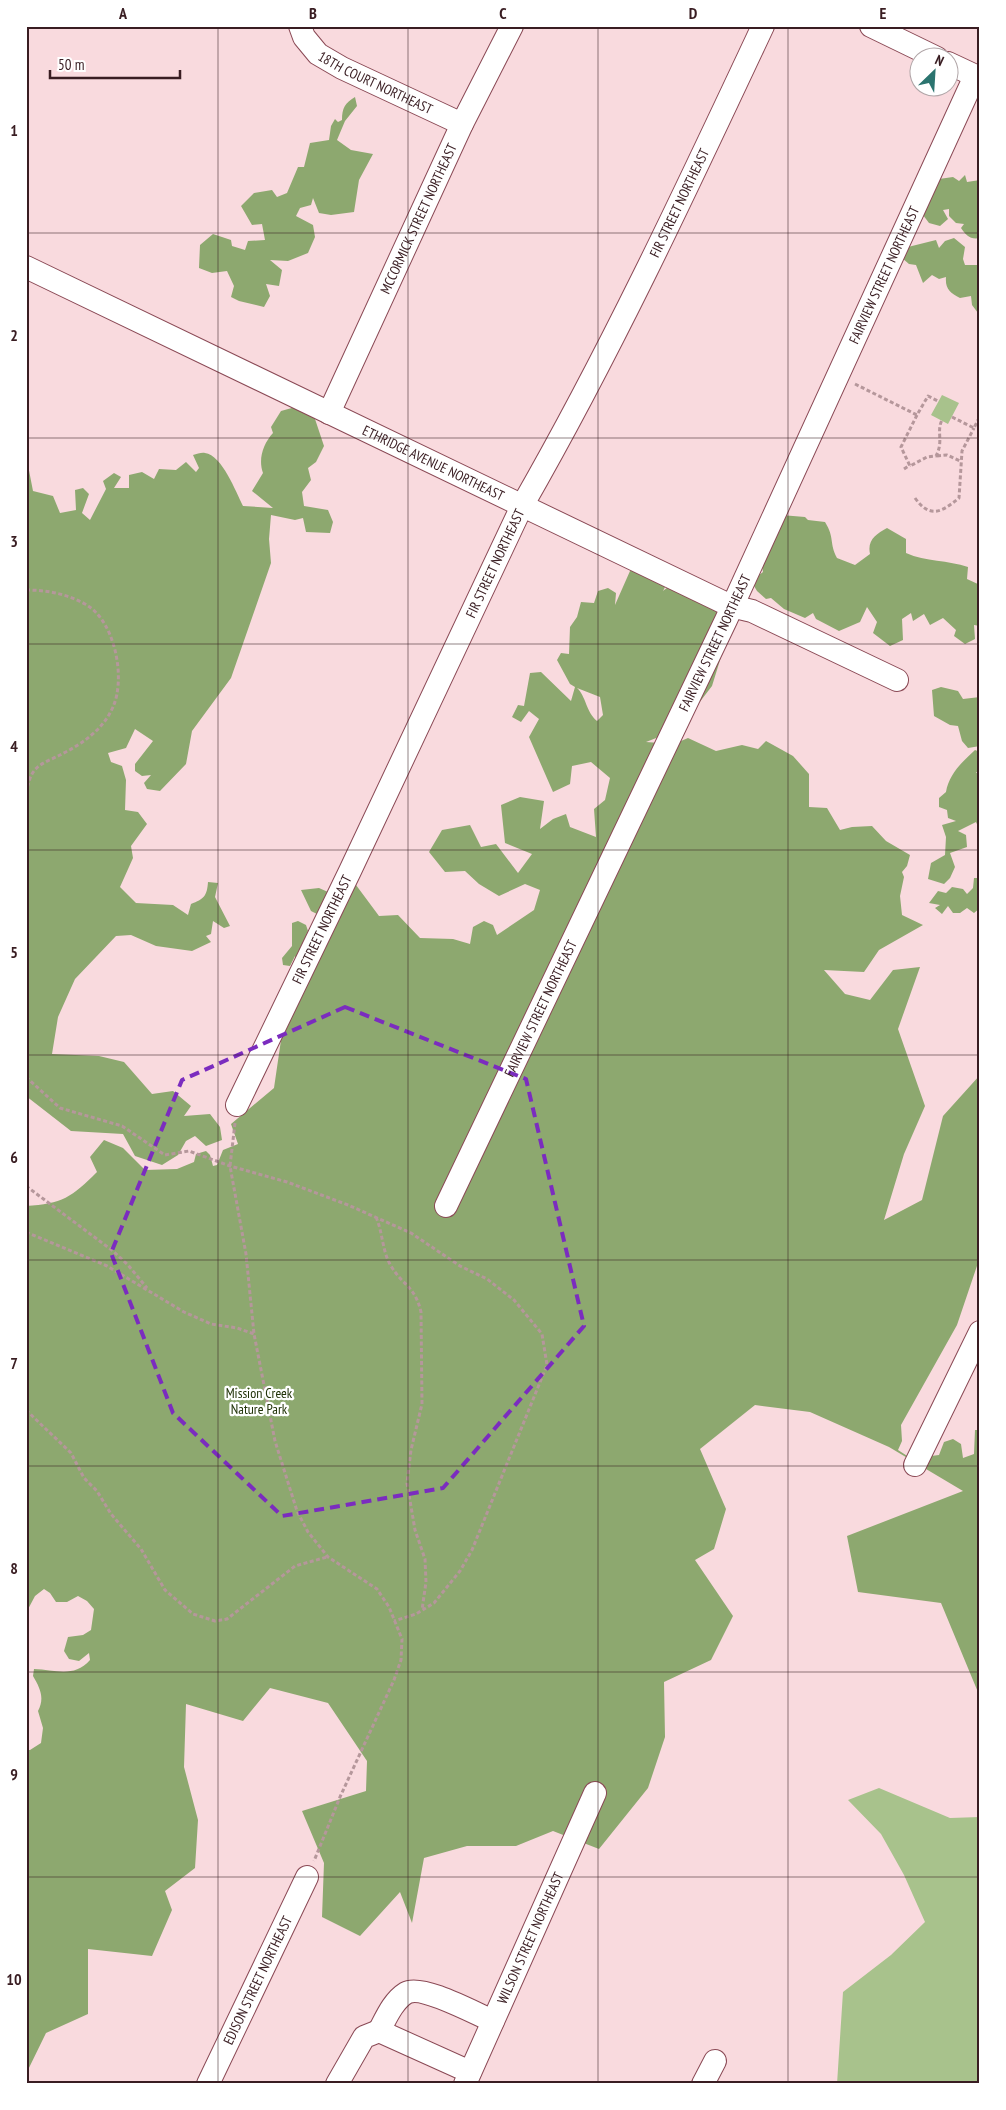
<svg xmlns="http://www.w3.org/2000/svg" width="1006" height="2110" font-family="'PT Sans Narrow',sans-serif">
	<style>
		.green { fill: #a8c28c }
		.forest { fill: #8da86f; fill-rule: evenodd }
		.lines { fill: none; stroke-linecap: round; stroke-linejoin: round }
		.minor-casing { stroke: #8a4955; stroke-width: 24 }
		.path { stroke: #b5979b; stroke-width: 3; stroke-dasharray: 4 2.5; stroke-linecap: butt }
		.minor { stroke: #fff; stroke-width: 22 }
		.marked { fill: none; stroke: #7b2cbf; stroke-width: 4; stroke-dasharray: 10 6; stroke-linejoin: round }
		.grid { fill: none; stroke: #391d22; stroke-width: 1; stroke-opacity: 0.55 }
		.labels { text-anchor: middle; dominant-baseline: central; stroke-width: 4.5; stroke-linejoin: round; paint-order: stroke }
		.street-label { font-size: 14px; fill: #391d22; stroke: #fff }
		.park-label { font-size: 14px; fill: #213308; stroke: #fff }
		.neatline { fill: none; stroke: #391d22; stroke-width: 2 }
		.grid-label { font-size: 16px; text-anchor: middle; font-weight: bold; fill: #391d22 }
	</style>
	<rect width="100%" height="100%" fill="#f9dade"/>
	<!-- green -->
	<path class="green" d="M 942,395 L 959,403 L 948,424 L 931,415 Z
		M 879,1788 L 950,1818 L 980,1817 L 980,2084 L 837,2084 L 843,1992 L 891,1955 L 925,1922 L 904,1875 L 881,1834 L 848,1800 Z"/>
	<!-- forest -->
	<path class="forest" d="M 355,97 L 357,106 L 345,121 L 337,140 L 351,150 L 373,154 L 359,180 L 354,212 L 331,215 L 319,213 L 313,198 L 311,205 L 300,208 L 296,216 L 313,225 L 315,237 L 308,253 L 288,261 L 270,260 L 282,270 L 279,286 L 266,284 L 270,296 L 264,307 L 239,301 L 231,297 L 234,286 L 227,271 L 212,273 L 199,268 L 200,245 L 213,234 L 231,240 L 232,246 L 245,250 L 248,241 L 265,240 L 262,224 L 252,225 L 241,206 L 254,193 L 272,190 L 277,197 L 287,193 L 298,167 L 304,167 L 310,143 L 329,140 L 331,126 L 335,119 L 338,122 L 342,120 C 342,108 345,103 355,97 Z
		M 965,175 L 967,182 L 980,180 L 980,238 C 970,240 966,235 961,228 L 964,224 L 956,223 L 949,216 L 949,209 L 943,210 L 948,219 L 940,226 L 929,223 L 923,215 L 939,179 L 953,177 L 959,181 Z
		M 954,238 L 965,247 L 963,259 L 965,265 L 980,265 L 980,312 L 978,313 L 972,305 L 971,296 L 960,298 C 950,293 945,289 946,277 L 939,279 L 932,275 L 923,283 L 916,265 L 909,264 L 902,258 L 908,247 L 936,240 L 939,248 L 945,241 Z
		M 299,406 L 315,419 L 324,446 L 316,462 L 308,468 L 311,480 L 302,492 L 304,506 L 328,510 L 333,522 L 330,533 L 306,532 L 303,518 L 295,520 L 271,515 L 269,539 L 271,563 L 231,678 L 192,731 L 186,764 L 160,791 L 147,789 L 144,783 L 151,775 L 142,776 L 135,771 L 135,764 L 153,741 L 135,729 L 126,748 L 108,753 L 111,762 L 122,766 L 126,780 L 125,810 L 138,812 L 147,824 L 131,846 L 133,858 L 120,887 L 136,903 L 173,905 L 188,915 L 191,904 C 204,899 207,896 208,882 L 218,883 L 215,897 L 230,926 L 224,928 L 213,921 L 211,934 L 206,936 L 211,942 L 192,951 L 156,946 L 131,935 L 116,936 L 75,979 L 58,1017 L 52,1054 L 99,1056 L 124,1062 L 152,1094 L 173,1091 L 191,1106 L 184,1116 L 210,1114 L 220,1127 L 222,1140 L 206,1146 L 195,1136 L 186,1141 L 178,1155 L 162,1165 L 135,1156 L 123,1134 L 71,1131 L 26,1096 L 26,455 L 33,491 L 53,496 L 60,513 L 76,510 L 75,490 L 83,488 L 89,494 L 82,513 L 90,520 L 106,489 L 103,481 L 114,473 L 121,477 L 114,488 L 129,488 L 129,475 L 142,472 L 154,479 L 159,469 L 176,470 L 186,462 L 196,472 L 199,468 L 193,455 C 197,454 202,452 205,453 C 222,455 236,492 243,506 L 273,508 L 252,491 L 263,473 C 258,459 263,444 273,433 L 271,427 L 281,411 Z
		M 781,515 L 805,517 L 808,520 L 825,522 C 835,538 829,543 837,558 L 855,565 L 870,554 C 867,540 876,534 887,528 L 906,539 L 906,553 C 926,562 948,560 968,567 L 967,579 L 980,585 L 980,626 L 974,625 L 975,639 L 965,644 L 954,636 L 956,630 L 943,618 L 930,625 L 924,614 L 913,621 L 911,613 L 902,619 L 903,640 L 890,646 L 873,633 L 877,622 L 867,607 L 860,622 L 839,631 L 816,619 L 813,613 L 805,618 L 784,609 L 771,598 L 766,599 L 757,591 L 751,581 L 763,572 L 761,561 Z
		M 646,568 L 669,579 L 663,591 L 673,583 L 704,587 L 729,631 L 712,686 L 679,729 L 646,742 L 674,744 L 688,738 L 716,751 L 742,745 L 758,749 L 766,741 L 793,756 L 809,774 L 809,807 L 827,808 L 840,830 L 852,827 L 872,826 L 886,841 L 910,855 L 907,866 L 902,872 L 904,877 L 900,896 L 902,915 L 923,925 L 879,950 L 864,972 L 824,970 L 845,994 L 870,1000 L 893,970 L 920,967 L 898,1029 L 925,1106 L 904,1154 L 884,1220 L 922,1200 L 943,1116 L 980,1075 L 980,1257 L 957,1325 L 901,1425 L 902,1441 L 898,1450 L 915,1461 L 923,1457 L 939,1455 L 944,1442 L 953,1439 L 961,1444 L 963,1458 L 974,1454 L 975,1430 L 980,1430 L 980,1697 L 941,1603 L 858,1592 L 847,1536 L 963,1491 L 889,1447 L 810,1412 L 755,1405 L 700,1449 L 726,1509 L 714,1549 L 695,1560 L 733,1616 L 711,1660 L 664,1682 L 665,1737 L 648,1788 L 599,1849 L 553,1831 L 516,1846 L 467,1846 L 424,1858 L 412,1923 L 400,1892 L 360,1936 L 322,1917 L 324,1863 L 302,1811 L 366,1791 L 367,1761 L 328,1703 L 270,1688 L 243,1721 L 186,1704 L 184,1767 L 198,1820 L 195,1868 L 165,1891 L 172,1910 L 152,1956 L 88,1949 L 88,2014 L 46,2033 L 26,2074 L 26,1750 L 30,1750 L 41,1743 L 43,1728 L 38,1711 C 45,1698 40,1688 33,1676 L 34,1669 C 56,1670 74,1678 90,1660 L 89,1653 L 79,1661 L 69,1659 L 64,1651 L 68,1637 L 83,1635 L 91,1630 L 94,1609 L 87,1601 L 78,1596 L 67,1602 L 56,1602 L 50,1593 L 44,1589 L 35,1596 L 26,1613 L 26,1206 C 62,1204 72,1197 97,1172 L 90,1157 L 104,1140 L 123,1148 L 145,1170 L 177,1169 L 194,1162 L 196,1154 L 206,1151 L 210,1155 L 213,1166 L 217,1165 L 223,1150 L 238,1144 L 231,1124 L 274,1088 L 286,1006 L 297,984 L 295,956 L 290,966 L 283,965 L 282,958 L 292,946 L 292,923 L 298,921 L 306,925 L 308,931 L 300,949 L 313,957 L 323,917 L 311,911 L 301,890 L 319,888 L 328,892 L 356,885 L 379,916 L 398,915 L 420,938 L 453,939 L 470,944 L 473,927 L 484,921 L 493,925 L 497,935 L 534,910 L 540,890 L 525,884 L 499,896 L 479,884 L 465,871 L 445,872 L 429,852 L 442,830 L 470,825 L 481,847 L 496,844 L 518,873 L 532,854 L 505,843 L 501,805 L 520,797 L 544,801 L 540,829 L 553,819 L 566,814 L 570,827 L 596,837 L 594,809 L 605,800 L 610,778 L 591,762 L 572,766 L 570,784 L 553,792 L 529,737 L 539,719 L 529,711 L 521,722 L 512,717 L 518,705 L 524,706 L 530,673 L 541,672 L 571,701 L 575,687 L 570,684 L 557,660 L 561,653 L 569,654 L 570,627 L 577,617 L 581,602 L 594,603 L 598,591 L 608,588 L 616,593 L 615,605 L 630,571 ZM 577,688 L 600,697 L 603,715 L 597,721 C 586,712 586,696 577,688 Z
		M 941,687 L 958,691 L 963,699 L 980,697 L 980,746 L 968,748 L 962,741 L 958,726 L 950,725 L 934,716 L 932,690 Z
		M 975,750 L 980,752 L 980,772 L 976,772 L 980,777 L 980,831 L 976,822 L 958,831 L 966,835 L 967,847 L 950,853 L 955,867 L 950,878 L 944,884 L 928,879 L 931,863 L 945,855 L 946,837 L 942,825 L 956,821 L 948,818 L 947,810 L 939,807 L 939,798 L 946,792 C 949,774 962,762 975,750 Z
		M 974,878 L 980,878 L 980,908 L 974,913 L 967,908 L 960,913 L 953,913 L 948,906 L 942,914 L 935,908 L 940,905 L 929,903 L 938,891 L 946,893 L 952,887 L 963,889 L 967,894 L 973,888 Z"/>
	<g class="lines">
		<defs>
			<g id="minor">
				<path id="s1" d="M 300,26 L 304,37 L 318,54 L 342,68 L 462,124"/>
				<path d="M 871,26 L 937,58"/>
				<path d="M 948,63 L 980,78"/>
				<path id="s2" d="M 26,267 L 731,606 L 752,611 L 897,680"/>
				<path id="s3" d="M 329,413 L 462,124 L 512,26"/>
				<path id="s4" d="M 237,1105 L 350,871 L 522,506 C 611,351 687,188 763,26"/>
				<path id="s5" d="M 446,1206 L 726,620 L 975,76"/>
				<path d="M 915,1465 L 980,1332"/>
				<path d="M 379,2031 C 386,2018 393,2001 406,1993 C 422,1984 476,2014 493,2021"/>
				<path id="s6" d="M 208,2084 L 307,1877"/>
				<path d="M 337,2084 L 364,2037 L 379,2031 L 470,2072"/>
				<path id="s7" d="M 465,2084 L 595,1793"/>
				<path d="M 703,2084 L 715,2061"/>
			</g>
		</defs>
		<!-- minor casing -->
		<use href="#minor" class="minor-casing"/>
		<!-- path -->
		<path class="path" d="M 855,384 L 917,415 L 928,396 L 938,401
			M 917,415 L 901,447 L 910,466 L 927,457 L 936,456 C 944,441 936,432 942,420
			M 952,417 L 974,428 L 980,416
			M 937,456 L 947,455 L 960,461
			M 904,469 L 910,465
			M 915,498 C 930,519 942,512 959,498 L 962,451 L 974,428
			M 26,590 C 47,590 67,594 85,604 C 115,620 126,678 113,707 C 103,730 82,744 60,755 C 51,760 38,763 32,774 C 29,779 28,786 26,792
			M 26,1077 L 60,1108 L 122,1126 L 165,1155 L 189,1151 L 230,1166 L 287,1182 L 348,1205 L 411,1233 L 460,1266 L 487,1279 L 514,1300 L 542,1334 L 547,1365 L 472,1550 L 460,1571 L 434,1603 L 416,1614 L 394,1621
			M 235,1123 L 230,1166 L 246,1254 L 254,1334 L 275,1441 L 297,1511 L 308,1532 L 328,1557 L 377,1589 L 389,1607 L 402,1639 L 401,1660 L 394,1680 L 340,1797 L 314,1861
			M 26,1186 L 113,1251 L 128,1265 L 147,1288
			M 376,1217 C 383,1233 382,1251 391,1266 C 403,1286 415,1286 421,1312 L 422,1404 L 411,1450 L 407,1483 L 415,1530 L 425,1559 L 426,1582 L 422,1610
			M 26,1232 L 107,1266 L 184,1312 L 211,1324 L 237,1328 L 254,1334
			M 26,1410 L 71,1453 L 84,1478 L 97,1491 L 111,1514 L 141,1549 L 165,1590 L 193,1614 L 215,1621 L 227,1619 L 295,1566 L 327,1557"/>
		<!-- minor -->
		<use href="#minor" class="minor"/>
	</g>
	<!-- marked area -->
	<path class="marked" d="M 345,1007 L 526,1079 L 584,1326 L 443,1488 L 282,1516 L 173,1413 L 111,1253 L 182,1080 Z"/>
	<!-- grid -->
	<path class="grid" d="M 218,26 L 218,2084M 408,26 L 408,2084M 598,26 L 598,2084M 788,26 L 788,2084M 26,233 L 980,233M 26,438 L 980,438M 26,644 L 980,644M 26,850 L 980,850M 26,1055 L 980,1055M 26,1260 L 980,1260M 26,1466 L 980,1466M 26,1672 L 980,1672M 26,1877 L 980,1877"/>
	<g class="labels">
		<!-- street labels -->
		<g class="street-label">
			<text stroke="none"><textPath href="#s1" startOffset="98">18TH COURT NORTHEAST</textPath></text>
			<text stroke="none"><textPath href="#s4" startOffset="1005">FIR STREET NORTHEAST</textPath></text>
			<text stroke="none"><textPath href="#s3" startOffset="214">MCCORMICK STREET NORTHEAST</textPath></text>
			<text stroke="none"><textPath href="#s5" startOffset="1029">FAIRVIEW STREET NORTHEAST</textPath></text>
			<text stroke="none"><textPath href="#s2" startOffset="452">ETHRIDGE AVENUE NORTHEAST</textPath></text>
			<text stroke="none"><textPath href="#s4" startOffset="600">FIR STREET NORTHEAST</textPath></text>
			<text stroke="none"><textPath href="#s5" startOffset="624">FAIRVIEW STREET NORTHEAST</textPath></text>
			<text stroke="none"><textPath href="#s4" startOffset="195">FIR STREET NORTHEAST</textPath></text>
			<text stroke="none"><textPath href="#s5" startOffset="219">FAIRVIEW STREET NORTHEAST</textPath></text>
			<text stroke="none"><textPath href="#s7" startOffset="160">WILSON STREET NORTHEAST</textPath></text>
			<text stroke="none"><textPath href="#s6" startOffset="115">EDISON STREET NORTHEAST</textPath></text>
		</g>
		<!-- park labels -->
		<g class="park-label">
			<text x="259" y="1393">Mission Creek<tspan x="259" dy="16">Nature Park</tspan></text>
		</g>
	</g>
	<!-- border -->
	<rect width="1006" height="2110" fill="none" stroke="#ffffff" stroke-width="55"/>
	<!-- north arrow -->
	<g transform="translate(934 72) rotate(25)"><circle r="24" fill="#ffffff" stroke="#b0a5a7"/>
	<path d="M0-4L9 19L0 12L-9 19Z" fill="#2b746f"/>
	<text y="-8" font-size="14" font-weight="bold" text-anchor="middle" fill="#391d22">N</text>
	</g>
	<!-- scale -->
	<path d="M50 70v8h130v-8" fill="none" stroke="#391d22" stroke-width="2.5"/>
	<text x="58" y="70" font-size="15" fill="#391d22" stroke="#ffffff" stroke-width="4" paint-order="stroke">50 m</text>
	<rect x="28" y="28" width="950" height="2054" class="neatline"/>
	<g class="grid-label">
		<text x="123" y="19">A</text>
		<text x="313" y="19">B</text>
		<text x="503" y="19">C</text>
		<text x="693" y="19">D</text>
		<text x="883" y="19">E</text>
		<text x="14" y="136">1</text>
		<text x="14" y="341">2</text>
		<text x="14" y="547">3</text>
		<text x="14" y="752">4</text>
		<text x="14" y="958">5</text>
		<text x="14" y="1163">6</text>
		<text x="14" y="1369">7</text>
		<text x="14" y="1574">8</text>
		<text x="14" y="1780">9</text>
		<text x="14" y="1985">10</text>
	</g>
</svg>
